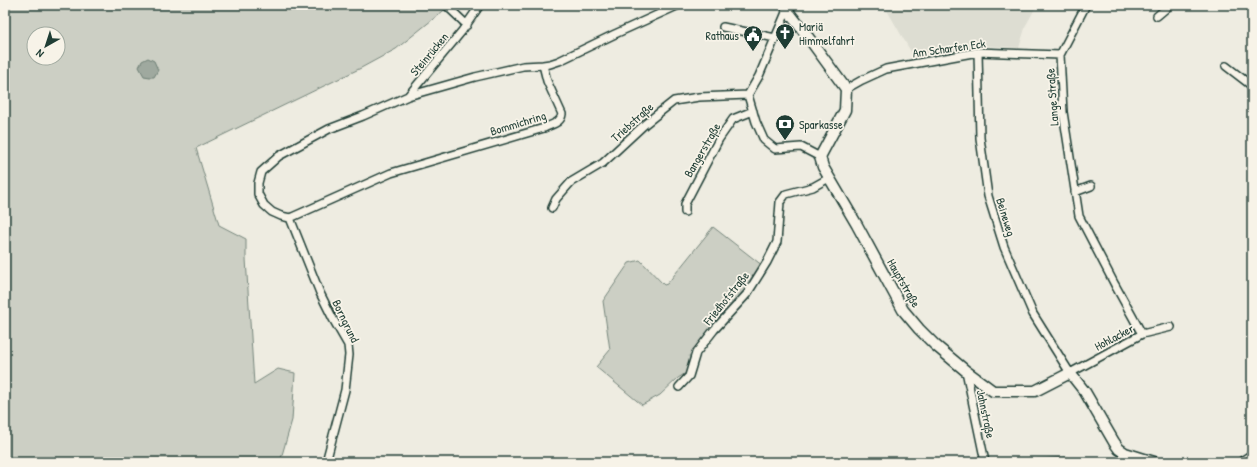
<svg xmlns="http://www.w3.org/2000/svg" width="1257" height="467" font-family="'Patrick Hand',sans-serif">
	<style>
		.built { fill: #ddddd2 }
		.green { fill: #cccfc4; stroke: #76867c; fill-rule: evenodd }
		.water { fill: #9fa99f; stroke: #6c7e74 }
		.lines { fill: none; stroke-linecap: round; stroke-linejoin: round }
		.street-casing { stroke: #1f3d34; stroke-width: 10 }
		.secondary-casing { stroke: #1f3d34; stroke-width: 13 }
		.street { stroke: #f7f3e8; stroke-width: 7 }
		.secondary { stroke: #f7f3e8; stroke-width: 10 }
		.labels { text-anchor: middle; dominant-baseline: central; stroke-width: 3.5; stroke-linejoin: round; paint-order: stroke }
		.poi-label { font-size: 12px; fill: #1f3d34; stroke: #f7f3e8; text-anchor: start }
		.street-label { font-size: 12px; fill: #1f3d34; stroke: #f7f3e8 }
	</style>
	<rect width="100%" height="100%" fill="#eeece1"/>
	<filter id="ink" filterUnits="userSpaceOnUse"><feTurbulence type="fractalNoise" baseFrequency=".025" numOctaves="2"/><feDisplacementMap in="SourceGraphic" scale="8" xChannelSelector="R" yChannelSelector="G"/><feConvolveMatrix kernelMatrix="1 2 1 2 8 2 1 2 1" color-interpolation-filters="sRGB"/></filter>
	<g filter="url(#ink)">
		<!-- built -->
		<path class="built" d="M 886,5 L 1037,5 L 1026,25 L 1019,48 L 989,46 L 914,57 L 885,7 Z"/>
		<!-- green -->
		<path class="green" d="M 5,5 L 450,5 L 448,7 L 396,49 L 361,68 L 196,148 L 219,225 L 246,239 L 246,259 L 254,384 L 278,369 L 295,373 L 292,420 L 280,462 L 5,462 ZM 34,34 L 58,34 L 58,58 L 34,58 Z
			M 713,227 L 763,266 C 741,298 713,326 689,356 L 692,360 L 686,373 L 678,378 L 660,395 L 642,405 L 596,367 L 610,350 L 603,301 L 629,263 L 640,260 L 664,285 L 667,284 Z
			M 1068,457 L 1069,462 L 1030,462 L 1038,459 Z"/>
		<!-- water -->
		<path class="water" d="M 148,58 L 154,61 L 158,70 L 154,77 L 150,77 L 144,76 L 139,67 L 142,61 Z"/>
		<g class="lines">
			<defs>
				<path id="street" d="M 787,5 L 787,10 L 759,76 L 748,95 L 756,122 L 764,140 L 775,149 L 801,147 L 820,157
					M 1086,5 L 1060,55 L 1063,112 L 1079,216 L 1115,285 L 1142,334
					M 1249,5 L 1252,6
					M 448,7 L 467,25
					M 1157,16 L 1170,5
					M 723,27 L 775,38
					M 978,52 L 980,138 L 988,196 L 1004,247 L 1033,314 L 1070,373 L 1142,334 L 1171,327
					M 543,65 L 547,81 L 562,114 C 561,123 552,124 544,128 L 391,173 L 290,218 L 281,216 L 272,212 L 264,205 L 258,194 L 258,183 L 261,172 L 279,156 L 329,129 L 363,116 L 408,96 L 475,77 L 523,66 Z
					M 543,65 L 550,64 L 559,61 L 615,34 L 679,5
					M 1226,66 L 1252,86
					M 846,89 L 862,80 L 886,69 L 978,52 L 1060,55
					M 408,96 L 462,31 L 480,5
					M 1075,192 L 1091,186
					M 552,208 L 556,199 L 571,182 L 603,163 L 645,124 L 674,101 L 699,97 L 748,95
					M 685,212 L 685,204 L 719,139 L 733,119 L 753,111
					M 290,218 L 320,293 L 333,319 L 348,345 L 349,355 L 345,390 L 326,462
					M 966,371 L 985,462
					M 679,387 L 689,376 L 696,353 L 714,330 L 747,294 L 767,262 L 777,242 L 780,202 L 786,194 L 813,187 L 829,178"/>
				<path id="secondary" d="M 787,10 L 808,37 L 846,89 L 845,110 L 820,157 L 823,167 L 857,225 L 903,310 L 919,329 L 935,345 L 966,371 L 993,391 L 1035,391 L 1070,373 L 1085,392 L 1114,442 L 1119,449 L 1125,453 L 1154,462
					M 1243,462 L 1252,456"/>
			</defs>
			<!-- street casing -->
			<use href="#street" class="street-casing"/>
			<!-- secondary casing -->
			<use href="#secondary" class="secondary-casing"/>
			<!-- street -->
			<use href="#street" class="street"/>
			<!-- secondary -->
			<use href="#secondary" class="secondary"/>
		</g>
	</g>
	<!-- icons -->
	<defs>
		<symbol id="church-pin" viewBox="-11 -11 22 30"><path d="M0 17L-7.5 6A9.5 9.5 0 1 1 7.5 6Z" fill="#1f3d34" stroke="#f7f3e8"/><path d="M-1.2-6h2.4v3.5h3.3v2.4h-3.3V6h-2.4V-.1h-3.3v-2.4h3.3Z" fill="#fff"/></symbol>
		<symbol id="civic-pin" viewBox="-11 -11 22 30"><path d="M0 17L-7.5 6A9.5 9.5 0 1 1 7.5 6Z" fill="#1f3d34" stroke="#f7f3e8"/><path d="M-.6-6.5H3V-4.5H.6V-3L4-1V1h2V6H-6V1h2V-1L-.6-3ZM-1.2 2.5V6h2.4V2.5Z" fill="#fff"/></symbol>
		<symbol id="bank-pin" viewBox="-11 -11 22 30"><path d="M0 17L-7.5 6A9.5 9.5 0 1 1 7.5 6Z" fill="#1f3d34" stroke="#f7f3e8"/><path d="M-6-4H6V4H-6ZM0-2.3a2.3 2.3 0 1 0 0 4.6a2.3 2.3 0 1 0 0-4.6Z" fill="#fff"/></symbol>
	</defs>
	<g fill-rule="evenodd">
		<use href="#church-pin" x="774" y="22" width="22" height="30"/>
		<use href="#civic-pin" x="742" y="24" width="22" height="30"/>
		<use href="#bank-pin" x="774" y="113" width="22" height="30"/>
	</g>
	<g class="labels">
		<!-- poi labels -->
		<g class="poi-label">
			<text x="799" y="26">Mariä<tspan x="799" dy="14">Himmelfahrt</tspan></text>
			<text x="739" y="35" text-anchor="end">Rathaus</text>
			<text x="799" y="124">Sparkasse</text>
		</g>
		<!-- street labels -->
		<g class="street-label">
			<text transform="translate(949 48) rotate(-8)">Am Scharfen Eck</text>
			<text transform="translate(429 54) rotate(-50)">Steinrücken</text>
			<text transform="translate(1052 97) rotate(-94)">Lange Straße</text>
			<text transform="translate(632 122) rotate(-42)">Triebstraße</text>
			<text transform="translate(518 123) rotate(-17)">Bommichring</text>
			<text transform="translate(702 150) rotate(-60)">Bangerstraße</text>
			<text transform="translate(1006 217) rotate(73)">Beineweg</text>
			<text transform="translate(904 283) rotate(60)">Hauptstraße</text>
			<text transform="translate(726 298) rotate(-51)">Friedhofstraße</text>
			<text transform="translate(346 321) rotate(64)">Borngrund</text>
			<text transform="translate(1114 337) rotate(-28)">Hohlacker</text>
			<text transform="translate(986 414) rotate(78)">Jahnstraße</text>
		</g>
	</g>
	<!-- margin -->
	<rect width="1257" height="467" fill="none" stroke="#f7f3e8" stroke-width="20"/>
	<rect x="10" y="10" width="1237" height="447" fill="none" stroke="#1f3d34" stroke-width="1.5" filter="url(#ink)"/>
	<!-- north arrow -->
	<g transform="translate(46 46) rotate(219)"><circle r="19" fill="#f7f3e8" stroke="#a1aaa0"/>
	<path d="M0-3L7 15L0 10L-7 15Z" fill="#1f3d34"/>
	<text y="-6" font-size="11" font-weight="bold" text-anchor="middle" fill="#1f3d34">N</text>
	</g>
</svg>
